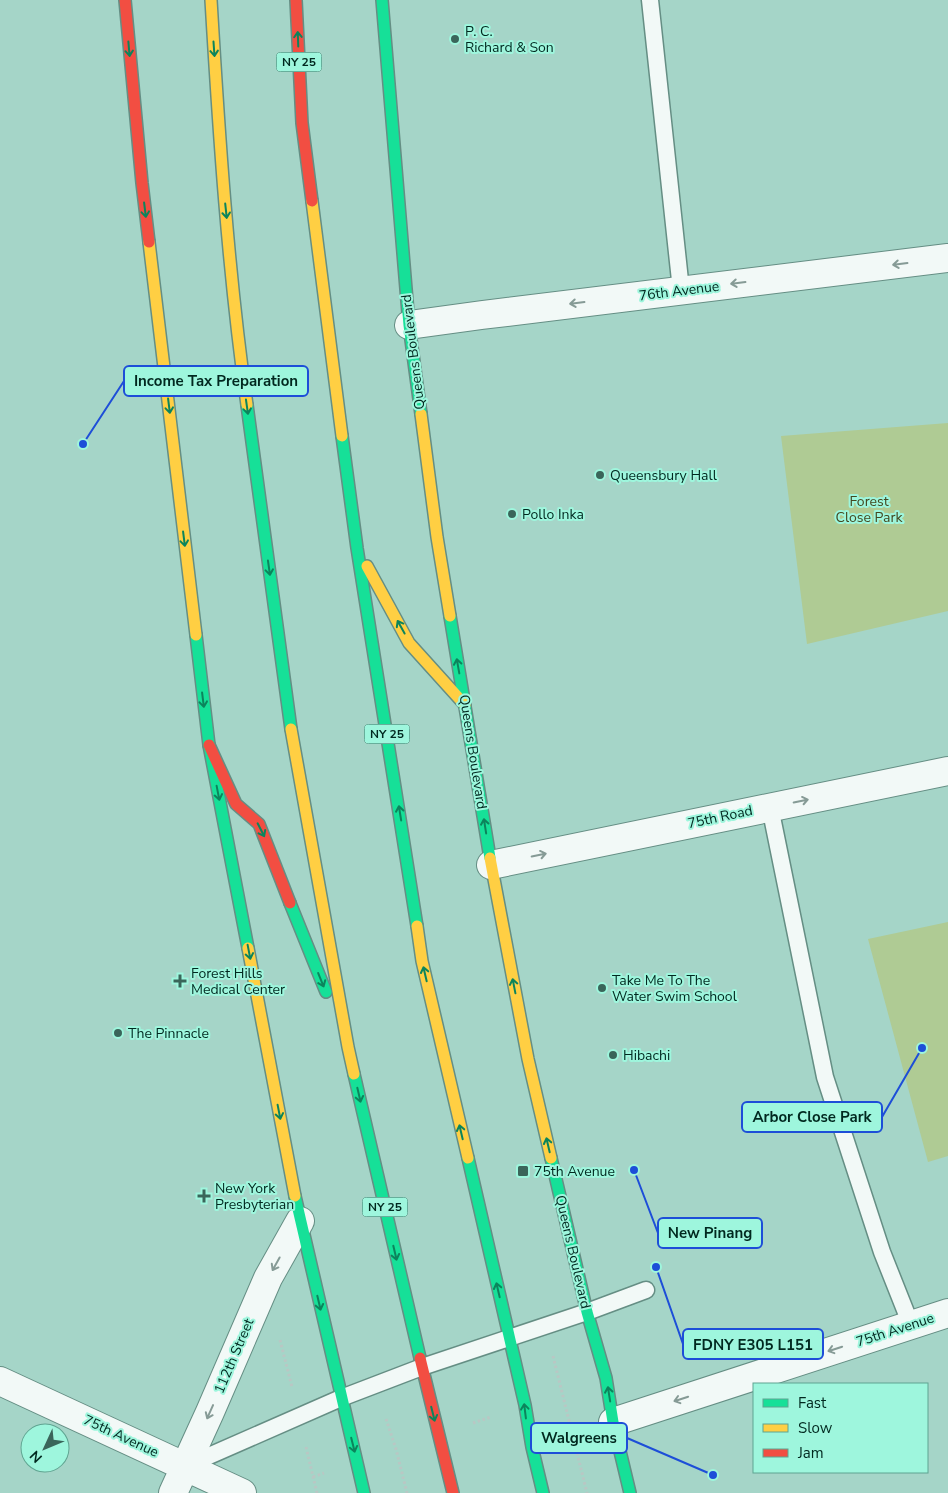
<svg xmlns="http://www.w3.org/2000/svg" width="948" height="1493" font-family="'Nunito Sans',sans-serif">
	<style>
		.green { fill: #afcb94 }
		.lines { fill: none; stroke-linecap: round; stroke-linejoin: round }
		.lane-casing { stroke: #658e84; stroke-width: 19 }
		.street-casing { stroke: #658e84; stroke-width: 30 }
		.fast-casing { stroke: #658e84; stroke-width: 14 }
		.slow-casing { stroke: #658e84; stroke-width: 14 }
		.jam-casing { stroke: #658e84; stroke-width: 14 }
		.path { stroke: #b9c7c4; stroke-width: 3; stroke-dasharray: 2.5 2.5; stroke-linecap: butt }
		.lane { stroke: #f2f9f7; stroke-width: 16 }
		.street { stroke: #f2f9f7; stroke-width: 28 }
		.fast { stroke: #16e098; stroke-width: 11 }
		.slow { stroke: #ffcf43; stroke-width: 11 }
		.jam { stroke: #f24e42; stroke-width: 11 }
		.oneway { stroke: #0c845c }
		.oneway2 { stroke: #869b96 }
		.poi-dot { fill: #3a655a; stroke: #9ef6dd; stroke-width: 2 }
		.labels { text-anchor: middle; dominant-baseline: central; stroke-width: 4; stroke-linejoin: round; paint-order: stroke }
		.shield { fill: #9ef6dd; stroke: #306658; stroke-width: 1 }
		.shield-label { font-size: 12px; font-weight: bold; fill: #01281f }
		.poi-label { font-size: 14px; fill: #01281f; stroke: #9ef6dd; text-anchor: start }
		.street-label { font-size: 14px; fill: #01281f; stroke: #9ef6dd }
		.park-label { font-size: 14px; fill: #444820; stroke: #9ef6dd }
		.leader { fill: none; stroke: #1d4ed8; stroke-width: 2 }
		.callout-dot { fill: #1d4ed8; stroke: #9ef6dd; stroke-width: 2 }
		.callout { fill: #9ef6dd; stroke: #1d4ed8; stroke-width: 2 }
		.callout-label { font-size: 15px; text-anchor: middle; font-weight: bold; fill: #01281f }
	</style>
	<rect width="100%" height="100%" fill="#a5d5c8"/>
	<!-- green -->
	<path class="green" d="M 948,423 L 948,611 L 807,644 L 781,436 Z
		M 948,922 L 948,1156 L 928,1162 L 868,939 Z"/>
	<g class="lines">
		<defs>
			<path id="lane" d="M 650,0 L 681,290
				M 770,807 L 825,1077 L 882,1252 L 911,1325
				M 186,1466 L 341,1398 L 422,1367 L 587,1312 L 646,1290"/>
			<path id="street" d="M 409,325 L 482,315 L 948,258
				M 491,865 L 948,771
				M 0,1381 L 242,1493
				M 613,1422 L 948,1313
				M 173,1493 L 210,1412 L 268,1278 L 300,1221"/>
			<path id="fast" d="M 382,0 L 409,325 L 421,414
				M 247,405 L 291,729
				M 342,436 L 357,548 L 417,926
				M 450,616 L 490,858
				M 196,635 L 209,745 L 248,948
				M 290,903 L 326,992
				M 354,1074 L 420,1358
				M 468,1158 L 525,1405 L 532,1447 L 543,1493
				M 551,1158 L 587,1312 L 606,1378 L 613,1422 L 630,1493
				M 295,1196 L 364,1493"/>
			<path id="slow" d="M 211,0 C 219,135 228,271 247,405
				M 312,201 L 342,436
				M 149,242 L 196,635
				M 421,414 L 437,537 L 450,616
				M 367,566 L 409,643 L 465,705
				M 291,729 L 348,1047 L 354,1074
				M 490,858 L 528,1059 L 551,1158
				M 417,926 L 422,961 L 468,1158
				M 248,948 L 295,1196"/>
			<path id="jam" d="M 125,0 L 142,183 L 149,242
				M 296,0 L 302,123 L 312,201
				M 209,745 L 236,804 L 259,824 L 290,903
				M 420,1358 L 453,1493"/>
		</defs>
		<!-- lane casing -->
		<use href="#lane" class="lane-casing"/>
		<!-- street casing -->
		<use href="#street" class="street-casing"/>
		<!-- fast casing -->
		<use href="#fast" class="fast-casing"/>
		<!-- slow casing -->
		<use href="#slow" class="slow-casing"/>
		<!-- jam casing -->
		<use href="#jam" class="jam-casing"/>
		<!-- path -->
		<path class="path" d="M 280,1340 L 292,1387
			M 553,1356 L 587,1493
			M 386,1419 L 396,1449 L 407,1493
			M 473,1423 L 491,1417
			M 306,1447 L 317,1493
			M 313,1477 L 324,1473"/>
		<!-- lane -->
		<use href="#lane" class="lane"/>
		<!-- street -->
		<use href="#street" class="street"/>
		<!-- fast -->
		<use href="#fast" class="fast"/>
		<!-- slow -->
		<use href="#slow" class="slow"/>
		<!-- jam -->
		<use href="#jam" class="jam"/>
	</g>
	<!-- one-way arrows -->
	<defs><path id="oneway-shaft" d="M-6 0H5M1.5-3L5.5 0L1.5 3" fill="none" stroke-width="1.6" stroke-linecap="round" stroke-linejoin="round" transform="scale(1.25)"/></defs>
	<g class="oneway">
		<use href="#oneway-shaft" transform="translate(298 39) rotate(-92)"/>
		<use href="#oneway-shaft" transform="translate(129 49) rotate(85)"/>
		<use href="#oneway-shaft" transform="translate(214 49) rotate(86)"/>
		<use href="#oneway-shaft" transform="translate(145 210) rotate(83)"/>
		<use href="#oneway-shaft" transform="translate(226 211) rotate(84)"/>
		<use href="#oneway-shaft" transform="translate(169 406) rotate(83)"/>
		<use href="#oneway-shaft" transform="translate(247 407) rotate(82)"/>
		<use href="#oneway-shaft" transform="translate(184 539) rotate(83)"/>
		<use href="#oneway-shaft" transform="translate(269 568) rotate(82)"/>
		<use href="#oneway-shaft" transform="translate(401 627) rotate(-119)"/>
		<use href="#oneway-shaft" transform="translate(458 666) rotate(-100)"/>
		<use href="#oneway-shaft" transform="translate(203 700) rotate(83)"/>
		<use href="#oneway-shaft" transform="translate(218 793) rotate(79)"/>
		<use href="#oneway-shaft" transform="translate(400 813) rotate(-99)"/>
		<use href="#oneway-shaft" transform="translate(485 826) rotate(-99)"/>
		<use href="#oneway-shaft" transform="translate(261 830) rotate(63)"/>
		<use href="#oneway-shaft" transform="translate(249 952) rotate(79)"/>
		<use href="#oneway-shaft" transform="translate(425 974) rotate(-103)"/>
		<use href="#oneway-shaft" transform="translate(321 980) rotate(68)"/>
		<use href="#oneway-shaft" transform="translate(514 986) rotate(-101)"/>
		<use href="#oneway-shaft" transform="translate(359 1095) rotate(77)"/>
		<use href="#oneway-shaft" transform="translate(279 1112) rotate(79)"/>
		<use href="#oneway-shaft" transform="translate(461 1132) rotate(-103)"/>
		<use href="#oneway-shaft" transform="translate(548 1145) rotate(-103)"/>
		<use href="#oneway-shaft" transform="translate(395 1253) rotate(77)"/>
		<use href="#oneway-shaft" transform="translate(498 1290) rotate(-103)"/>
		<use href="#oneway-shaft" transform="translate(319 1303) rotate(77)"/>
		<use href="#oneway-shaft" transform="translate(609 1394) rotate(-99)"/>
		<use href="#oneway-shaft" transform="translate(525 1411) rotate(-97)"/>
		<use href="#oneway-shaft" transform="translate(433 1414) rotate(76)"/>
		<use href="#oneway-shaft" transform="translate(353 1445) rotate(76)"/>
	</g>
	<g class="oneway2">
		<use href="#oneway-shaft" transform="translate(900 264) rotate(173)"/>
		<use href="#oneway-shaft" transform="translate(738 283) rotate(173)"/>
		<use href="#oneway-shaft" transform="translate(577 303) rotate(173)"/>
		<use href="#oneway-shaft" transform="translate(801 801) rotate(-12)"/>
		<use href="#oneway-shaft" transform="translate(539 855) rotate(-12)"/>
		<use href="#oneway-shaft" transform="translate(276 1264) rotate(119)"/>
		<use href="#oneway-shaft" transform="translate(835 1349) rotate(162)"/>
		<use href="#oneway-shaft" transform="translate(681 1399) rotate(162)"/>
		<use href="#oneway-shaft" transform="translate(210 1412) rotate(114)"/>
	</g>
	<!-- markers -->
	<g class="poi-dot">
		<circle cx="455" cy="39" r="5"/>
		<circle cx="600" cy="475" r="5"/>
		<circle cx="512" cy="514" r="5"/>
		<path d="M177.5 973.5h5v5h5v5h-5v5h-5v-5h-5v-5h5z"/>
		<circle cx="602" cy="988" r="5"/>
		<circle cx="118" cy="1033" r="5"/>
		<circle cx="613" cy="1055" r="5"/>
		<rect x="517" y="1165" width="12" height="12" rx="2.5"/>
		<path d="M201.5 1188.5h5v5h5v5h-5v5h-5v-5h-5v-5h5z"/>
	</g>
	<g class="labels">
		<!-- shield labels -->
		<g class="shield">
			<rect x="276.5" y="52.5" width="45" height="19" rx="4"/>
			<rect x="364.5" y="724.5" width="45" height="19" rx="4"/>
			<rect x="362.5" y="1197.5" width="45" height="19" rx="4"/>
		</g>
		<g class="shield-label">
			<text x="299" y="62">NY 25</text>
			<text x="387" y="734">NY 25</text>
			<text x="385" y="1207">NY 25</text>
		</g>
		<!-- poi labels -->
		<g class="poi-label">
			<text x="465" y="31">P. C.<tspan x="465" dy="16">Richard &amp; Son</tspan></text>
			<text x="610" y="475">Queensbury Hall</text>
			<text x="522" y="514">Pollo Inka</text>
			<text x="191" y="973">Forest Hills<tspan x="191" dy="16">Medical Center</tspan></text>
			<text x="612" y="980">Take Me To The<tspan x="612" dy="16">Water Swim School</tspan></text>
			<text x="128" y="1033">The Pinnacle</text>
			<text x="623" y="1055">Hibachi</text>
			<text x="534" y="1171">75th Avenue</text>
			<text x="215" y="1188">New York<tspan x="215" dy="16">Presbyterian</tspan></text>
		</g>
		<!-- street labels -->
		<g class="street-label">
			<text transform="translate(679 291) rotate(-7)">76th Avenue</text>
			<text transform="translate(413 352) rotate(-97)">Queens Boulevard</text>
			<text transform="translate(473 752) rotate(81)">Queens Boulevard</text>
			<text transform="translate(720 817) rotate(-12)">75th Road</text>
			<text transform="translate(573 1252) rotate(77)">Queens Boulevard</text>
			<text transform="translate(895 1330) rotate(-18)">75th Avenue</text>
			<text transform="translate(234 1356) rotate(-67)">112th Street</text>
			<text transform="translate(121 1436) rotate(25)">75th Avenue</text>
		</g>
		<!-- park labels -->
		<g class="park-label">
			<text x="869" y="501">Forest<tspan x="869" dy="16">Close Park</tspan></text>
		</g>
	</g>
	<!-- callouts -->
	<path class="leader" d="M83 444L124 381M922 1048L882 1117M634 1170L658 1233M656 1267L683 1344M713 1475L627 1438"/>
	<g class="callout-dot">
		<circle cx="83" cy="444" r="5"/>
		<circle cx="922" cy="1048" r="5"/>
		<circle cx="634" cy="1170" r="5"/>
		<circle cx="656" cy="1267" r="5"/>
		<circle cx="713" cy="1475" r="5"/>
	</g>
	<g class="callout">
		<rect x="124" y="366" width="184" height="30" rx="5"/>
		<rect x="742" y="1102" width="140" height="30" rx="5"/>
		<rect x="658" y="1218" width="104" height="30" rx="5"/>
		<rect x="683" y="1329" width="140" height="30" rx="5"/>
		<rect x="531" y="1423" width="96" height="30" rx="5"/>
	</g>
	<g class="callout-label">
		<text x="216" y="386">Income Tax Preparation</text>
		<text x="812" y="1122">Arbor Close Park</text>
		<text x="710" y="1238">New Pinang</text>
		<text x="753" y="1350">FDNY E305 L151</text>
		<text x="579" y="1443">Walgreens</text>
	</g>
	<!-- legend -->
	<rect x="753" y="1383" width="175" height="90" fill="#9ef6dd" stroke="#5fa491"/>
	<rect x="763" y="1399" width="25" height="8" fill="#16e098" stroke="#5fa491"/>
	<text x="798" y="1408" font-size="15" fill="#01281f">Fast</text>
	<rect x="763" y="1424" width="25" height="8" fill="#ffcf43" stroke="#5fa491"/>
	<text x="798" y="1433" font-size="15" fill="#01281f">Slow</text>
	<rect x="763" y="1449" width="25" height="8" fill="#f24e42" stroke="#5fa491"/>
	<text x="798" y="1458" font-size="15" fill="#01281f">Jam</text>
	<!-- north arrow -->
	<g transform="translate(45 1448) rotate(226)"><circle r="24" fill="#9ef6dd" stroke="#5fa491"/>
	<path d="M0-4L9 19L0 12L-9 19Z" fill="#3a655a"/>
	<text y="-8" font-size="14" font-weight="bold" text-anchor="middle" fill="#01281f">N</text>
	</g>
</svg>
